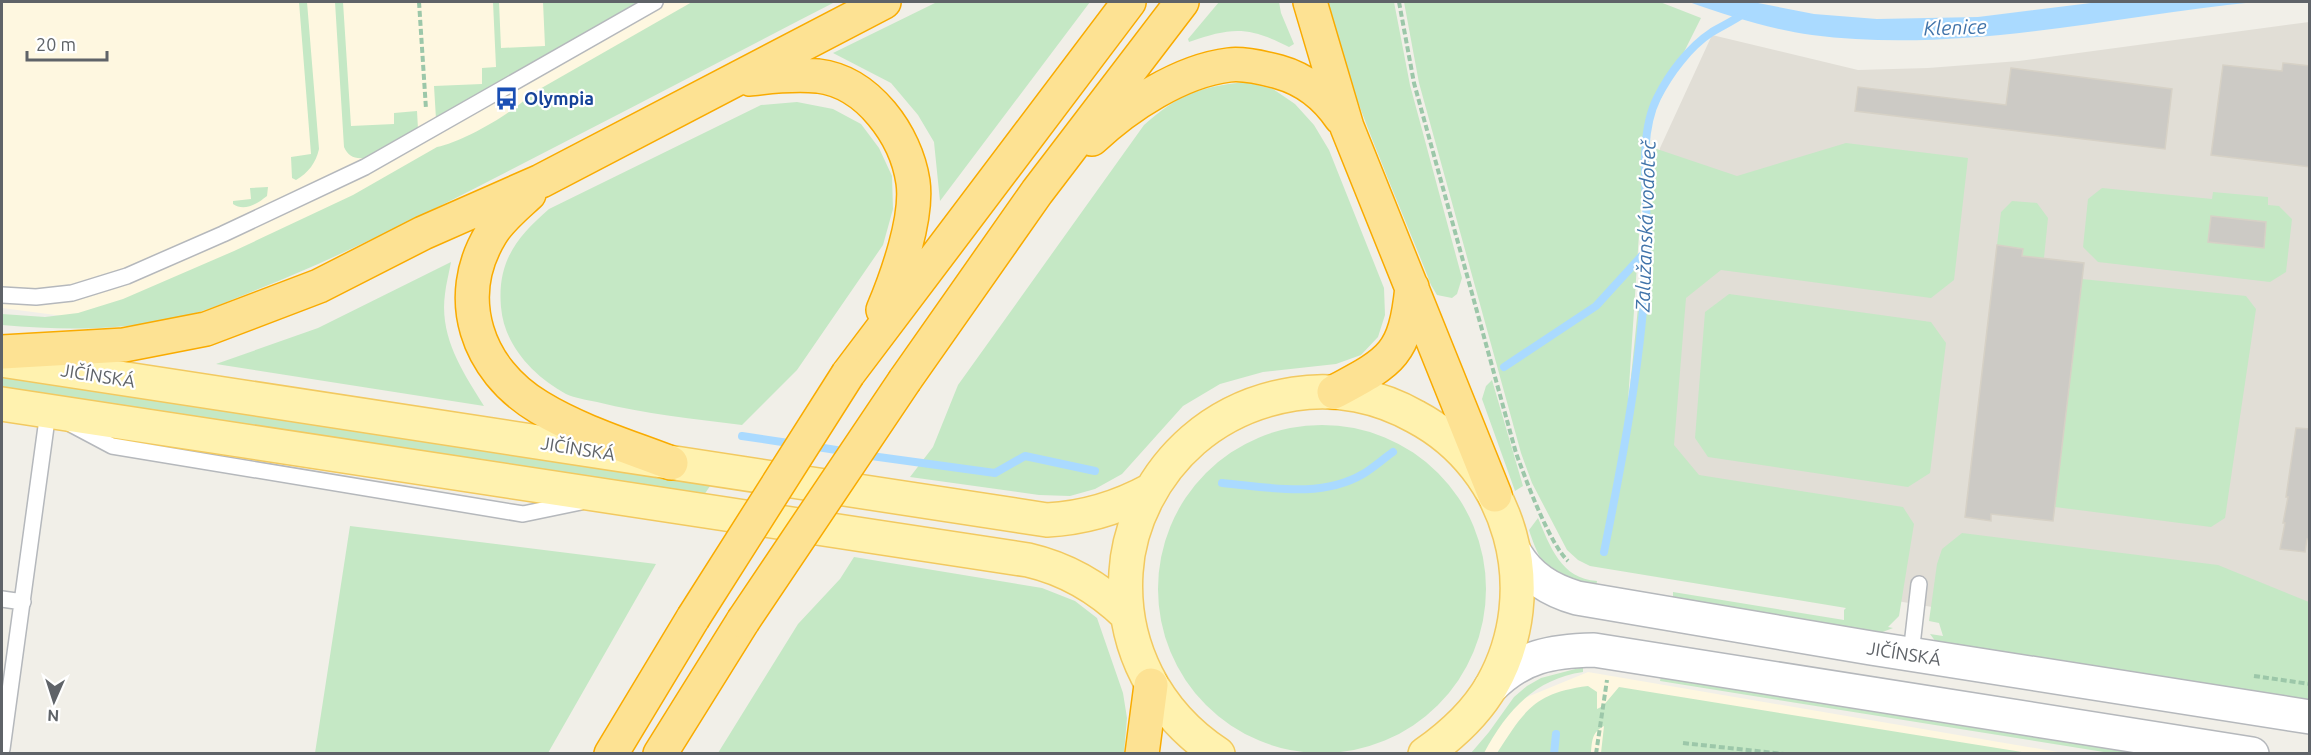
<svg xmlns="http://www.w3.org/2000/svg" width="2311" height="755" font-family="Ubuntu,sans-serif">
	<style>
		.commercial { fill: #fef7e0 }
		.education { fill: #e1ded6 }
		.green { fill: #c5e8c5; fill-rule: evenodd }
		.water { fill: #aadaff }
		.lines { fill: none; stroke-linecap: round; stroke-linejoin: round }
		.stream { stroke: #aadaff; stroke-width: 8 }
		.building { fill: #cccac5; stroke: #d6d1c6; stroke-width: 1.5 }
		.service-casing { stroke: #b5b8bc; stroke-width: 18 }
		.tertiary-casing { stroke: #b5b8bc; stroke-width: 36 }
		.primary-casing { stroke: #f2c960; stroke-width: 36 }
		.motorway-casing { stroke: #f9ab00; stroke-width: 36 }
		.path { stroke: #9cc7a9; stroke-width: 4; stroke-dasharray: 6 3; stroke-linecap: butt }
		.service { stroke: #fff; stroke-width: 15 }
		.tertiary { stroke: #fff; stroke-width: 33 }
		.primary { stroke: #fff2af; stroke-width: 33 }
		.motorway { stroke: #fde293; stroke-width: 33 }
		.motorway-bridge-casing { stroke: #f9ab00; stroke-width: 36; stroke-linecap: butt }
		.motorway-bridge { stroke: #fde293; stroke-width: 33 }
		.labels { text-anchor: middle; dominant-baseline: central; stroke-width: 4.5; stroke-linejoin: round; paint-order: stroke }
		.transit-label { font-size: 18px; font-weight: bold; fill: #164399; stroke: #fff; text-anchor: start }
		.street-label { font-size: 18px; fill: #5f6368; stroke: #fff }
		.water-label { font-size: 20px; font-style: italic; fill: #4174aa; stroke: #fff }
	</style>
	<rect width="100%" height="100%" fill="#f1efe8"/>
	<!-- commercial -->
	<path class="commercial" d="M 2,2 L 759,2 L 94,320 L 2,308 Z
		M 1588,672 L 2064,753 L 1478,754 L 1517,701 Z"/>
	<!-- education -->
	<path class="education" d="M 2309,22 L 2309,661 L 1932,607 L 1607,551 L 1628,446 L 1660,148 L 1712,35 L 1858,70 L 1928,68 L 2019,61 Z"/>
	<!-- green -->
	<path class="green" d="M 299,2 L 307,2 L 319,149 C 316,163 308,173 296,180 L 292,178 L 291,157 L 311,154 Z
		M 335,2 L 343,2 L 351,126 L 394,124 L 394,113 L 417,111 L 418,129 L 364,158 C 354,159 348,156 344,147 Z
		M 493,2 L 499,2 L 501,48 L 545,46 L 543,2 L 640,2 L 436,119 L 434,86 L 482,84 L 482,68 L 496,67 Z
		M 692,2 L 835,2 C 701,71 568,141 434,209 C 375,238 317,266 256,290 C 229,301 202,313 174,319 C 116,331 60,330 2,325 L 2,314 L 45,317 L 78,313 L 123,299 L 234,251 L 353,195 L 437,147 C 463,142 513,113 531,94 Z
		M 937,2 L 1090,2 L 940,201 L 934,142 L 918,115 L 891,83 L 833,53 Z
		M 1219,2 L 1279,2 L 1281,13 L 1294,44 L 1289,47 C 1248,26 1232,27 1189,42 L 1188,39 Z
		M 1326,2 L 1394,2 L 1410,85 L 1462,278 L 1457,294 L 1452,298 L 1437,295 L 1431,285 C 1395,192 1351,98 1326,2 Z
		M 1404,2 L 1660,2 L 1701,18 L 1655,110 L 1645,143 L 1627,417 L 1654,148 L 1737,176 L 1846,143 L 1968,158 L 1954,280 L 1931,298 L 1721,270 L 1686,298 L 1674,445 L 1699,475 L 1903,507 L 1914,524 L 1899,616 L 1888,627 L 1893,628 L 1880,633 L 1673,597 L 1673,592 L 1844,620 L 1844,610 L 1846,608 L 1590,566 L 1578,560 L 1567,550 L 1532,483 L 1521,453 L 1419,83 Z
		M 1245,82 L 1273,89 L 1295,104 L 1314,125 L 1329,150 L 1384,288 L 1385,315 L 1378,337 L 1361,355 L 1336,364 L 1263,372 L 1220,384 L 1183,406 L 1122,474 L 1095,489 L 1070,496 L 1039,495 L 910,477 L 933,447 L 958,385 L 1144,125 C 1179,94 1199,87 1245,82 Z
		M 797,102 L 833,109 L 861,124 L 879,148 L 892,176 L 893,209 L 883,245 L 797,370 L 742,425 C 694,419 645,414 597,402 C 587,400 575,398 566,394 C 533,376 504,345 501,307 C 497,261 517,237 549,209 L 761,105 Z
		M 268,187 L 267,196 C 257,204 244,212 233,204 L 233,201 L 251,199 L 250,188 Z
		M 2102,188 L 2212,199 L 2213,192 L 2268,197 L 2268,205 L 2279,206 L 2292,219 L 2286,272 L 2270,282 L 2098,262 L 2083,247 L 2088,199 ZM 2211,216 L 2266,222 L 2264,247 L 2208,242 Z
		M 2012,201 L 2037,203 L 2048,218 L 2044,258 L 2022,256 L 2023,249 L 1997,245 L 2001,212 Z
		M 451,262 C 449,273 446,284 445,294 C 439,337 463,372 484,406 L 216,364 L 318,328 Z
		M 2082,279 L 2246,296 L 2256,309 L 2225,518 L 2211,527 L 2055,507 Z
		M 1729,294 L 1931,322 L 1946,343 L 1930,473 L 1908,487 L 1708,457 L 1695,438 L 1705,312 Z
		M 2,372 L 712,483 L 702,498 L 2,389 Z
		M 1492,380 L 1523,486 L 1515,491 L 1482,399 L 1486,386 Z
		M1158 589a164 164 0 1 1 328 0a164 164 0 1 1-328 0Z
		M 1538,518 C 1550,546 1561,579 1597,581 L 1596,588 C 1553,574 1544,576 1529,530 Z
		M 350,526 L 656,564 L 548,753 L 315,753 Z
		M 1962,533 L 2218,565 L 2309,602 L 2309,704 L 1936,642 L 1930,634 L 1943,636 L 1939,623 L 1929,621 L 1937,564 L 1942,549 Z
		M 854,557 L 1042,588 L 1075,601 L 1097,618 L 1123,693 L 1127,718 L 1124,753 L 718,753 L 798,624 L 840,579 Z
		M 1583,667 L 1583,672 C 1534,679 1506,712 1484,753 L 1471,753 L 1489,732 L 1514,697 L 1527,686 L 1541,678 Z
		M 1661,676 L 2140,753 L 2110,753 L 1660,681 Z
		M 1588,686 L 1597,692 L 1597,709 L 1603,706 L 1619,687 L 2028,753 L 1601,753 L 1604,726 C 1592,732 1592,741 1591,753 L 1497,753 C 1525,710 1534,693 1588,686 Z"/>
	<!-- water -->
	<path class="water" d="M 1689,2 L 1753,2 L 1814,14 L 1877,19 L 1978,17 L 2099,2 L 2255,2 C 2108,17 1960,54 1812,35 C 1769,29 1729,16 1689,2 Z"/>
	<g class="lines">
		<!-- stream -->
		<path class="stream" d="M 1504,367 L 1596,306 L 1647,250
			M 742,436 L 795,444
			M 811,446 L 849,452
			M 864,455 L 995,473 L 1025,456 L 1095,471
			M 1222,483 C 1268,487 1320,499 1363,474 C 1373,468 1383,459 1393,452
			M 1604,552 C 1624,453 1643,352 1647,251 C 1649,205 1636,140 1657,98 C 1669,74 1689,47 1712,32 C 1722,26 1733,21 1743,14
			M 1554,754 L 1556,734"/>
	</g>
	<!-- building -->
	<path class="building" d="M 2283,63 L 2310,66 L 2310,167 L 2211,155 L 2223,65 L 2282,71 Z
		M 2011,68 L 2172,89 L 2165,149 L 1855,111 L 1858,87 L 2006,105 Z
		M 2211,216 L 2266,222 L 2264,248 L 2208,242 Z
		M 1997,245 L 2023,249 L 2022,256 L 2084,263 L 2053,521 L 1991,514 L 1991,521 L 1965,517 Z
		M 2296,428 L 2310,429 L 2310,539 L 2307,539 L 2305,552 L 2280,549 L 2285,523 L 2283,523 L 2288,497 L 2286,497 Z"/>
	<g class="lines">
		<defs>
			<path id="service" d="M 2,295 L 36,297 L 72,293 L 127,276 L 223,234 L 365,167 L 655,2
				M 2,599 L 23,602
				M 1911,654 L 1919,584
				M 2,749 L 48,412 L 112,446 L 523,514 L 581,502"/>
			<path id="tertiary" d="M 1515,553 C 1530,578 1550,590 1577,598 L 1871,648 L 2310,717
				M 1491,687 C 1522,656 1551,651 1594,650 L 2252,754"/>
			<path id="primary" d="M 2,360 L 1047,520 C 1085,518 1118,508 1151,490
				M 2,404 L 1028,560 C 1067,569 1098,587 1127,615
				M 1218,754 C 1156,713 1121,646 1126,572 C 1129,522 1155,473 1193,440 C 1222,415 1256,400 1294,394 C 1336,387 1379,396 1416,417 C 1512,468 1545,591 1492,685 C 1476,713 1452,735 1425,754"/>
			<path id="motorway" d="M 1310,2 L 1347,127 L 1495,495
				M 750,79 C 773,76 795,74 818,76 C 868,82 906,135 913,182 C 918,218 897,277 883,310
				M 1092,139 C 1127,106 1180,71 1229,65 C 1244,63 1264,68 1279,72 C 1304,79 1326,96 1341,118
				M 529,194 C 516,206 500,219 491,234 C 452,298 477,370 539,407 C 580,432 627,446 671,463
				M 2,352 L 124,345 L 206,329 L 319,286 L 423,233 L 541,181 L 884,2
				M 848,374 L 1129,2
				M 905,380 L 1037,192 L 1182,2
				M 1334,392 C 1392,361 1405,355 1412,287
				M 611,754 L 693,618
				M 660,754 L 743,621
				M 1142,754 L 1151,685"/>
		</defs>
		<!-- service casing -->
		<use href="#service" class="service-casing"/>
		<!-- tertiary casing -->
		<use href="#tertiary" class="tertiary-casing"/>
		<!-- primary casing -->
		<use href="#primary" class="primary-casing"/>
		<!-- motorway casing -->
		<use href="#motorway" class="motorway-casing"/>
		<!-- path -->
		<path class="path" d="M 419,2 L 426,109
			M 1399,2 L 1414,83 L 1516,453 C 1526,480 1549,543 1568,561
			M 2254,676 L 2310,684
			M 1683,743 L 1784,754
			M 1596,754 L 1607,680"/>
		<!-- service -->
		<use href="#service" class="service"/>
		<!-- tertiary -->
		<use href="#tertiary" class="tertiary"/>
		<!-- primary -->
		<use href="#primary" class="primary"/>
		<!-- motorway -->
		<use href="#motorway" class="motorway"/>
		<defs>
			<path id="motorway-bridge" d="M 693,618 L 848,374
				M 743,621 L 905,380"/>
		</defs>
		<!-- motorway-bridge casing -->
		<use href="#motorway-bridge" class="motorway-bridge-casing"/>
		<!-- motorway-bridge -->
		<use href="#motorway-bridge" class="motorway-bridge"/>
	</g>
	<!-- icons -->
	<defs>
		<symbol id="bus-bare" viewBox="-9 -9 18 18"><path d="M-5-6H5V4H4V6H2V4H-2V6H-4V4H-5ZM-3.5-4V0h7V-4ZM-3.5 1.2v1.5H-2V1.2ZM2 1.2v1.5H3.5V1.2Z" fill="#1a4fb4" stroke="#fff" stroke-width="2.5" paint-order="stroke"/></symbol>
	</defs>
	<g fill-rule="evenodd">
		<use href="#bus-bare" x="490" y="82" width="33" height="33"/>
	</g>
	<g class="labels">
		<!-- transit labels -->
		<g class="transit-label">
			<text x="524" y="98">Olympia</text>
		</g>
		<!-- street labels -->
		<g class="street-label">
			<text transform="translate(98 375) rotate(9)">JIČÍNSKÁ</text>
			<text transform="translate(578 448) rotate(9)">JIČÍNSKÁ</text>
			<text transform="translate(1904 653) rotate(9)">JIČÍNSKÁ</text>
		</g>
		<!-- water labels -->
		<g class="water-label">
			<text transform="translate(1955 27) rotate(-2)">Klenice</text>
			<text transform="translate(1645 226) rotate(-88)">Zalužanská vodoteč</text>
		</g>
	</g>
	<!-- border -->
	<rect width="2311" height="755" fill="none" stroke="#5f6368" stroke-width="6"/>
	<!-- north arrow -->
	<g transform="translate(54 701) rotate(183)" stroke="#ffffff" stroke-width="4.5" paint-order="stroke">
	<path d="M0-4.5L10 22L0 15L-10 22Z" fill="#5f6368"/>
	<text y="-9" font-size="16" font-weight="bold" text-anchor="middle" fill="#5f6368">N</text>
	</g>
	<!-- scale -->
	<path d="M27 51v9h80v-9" fill="none" stroke="#5f6368" stroke-width="3"/>
	<text x="36" y="51" font-size="18" fill="#5f6368" stroke="#ffffff" stroke-width="4.5" paint-order="stroke">20 m</text>
</svg>
